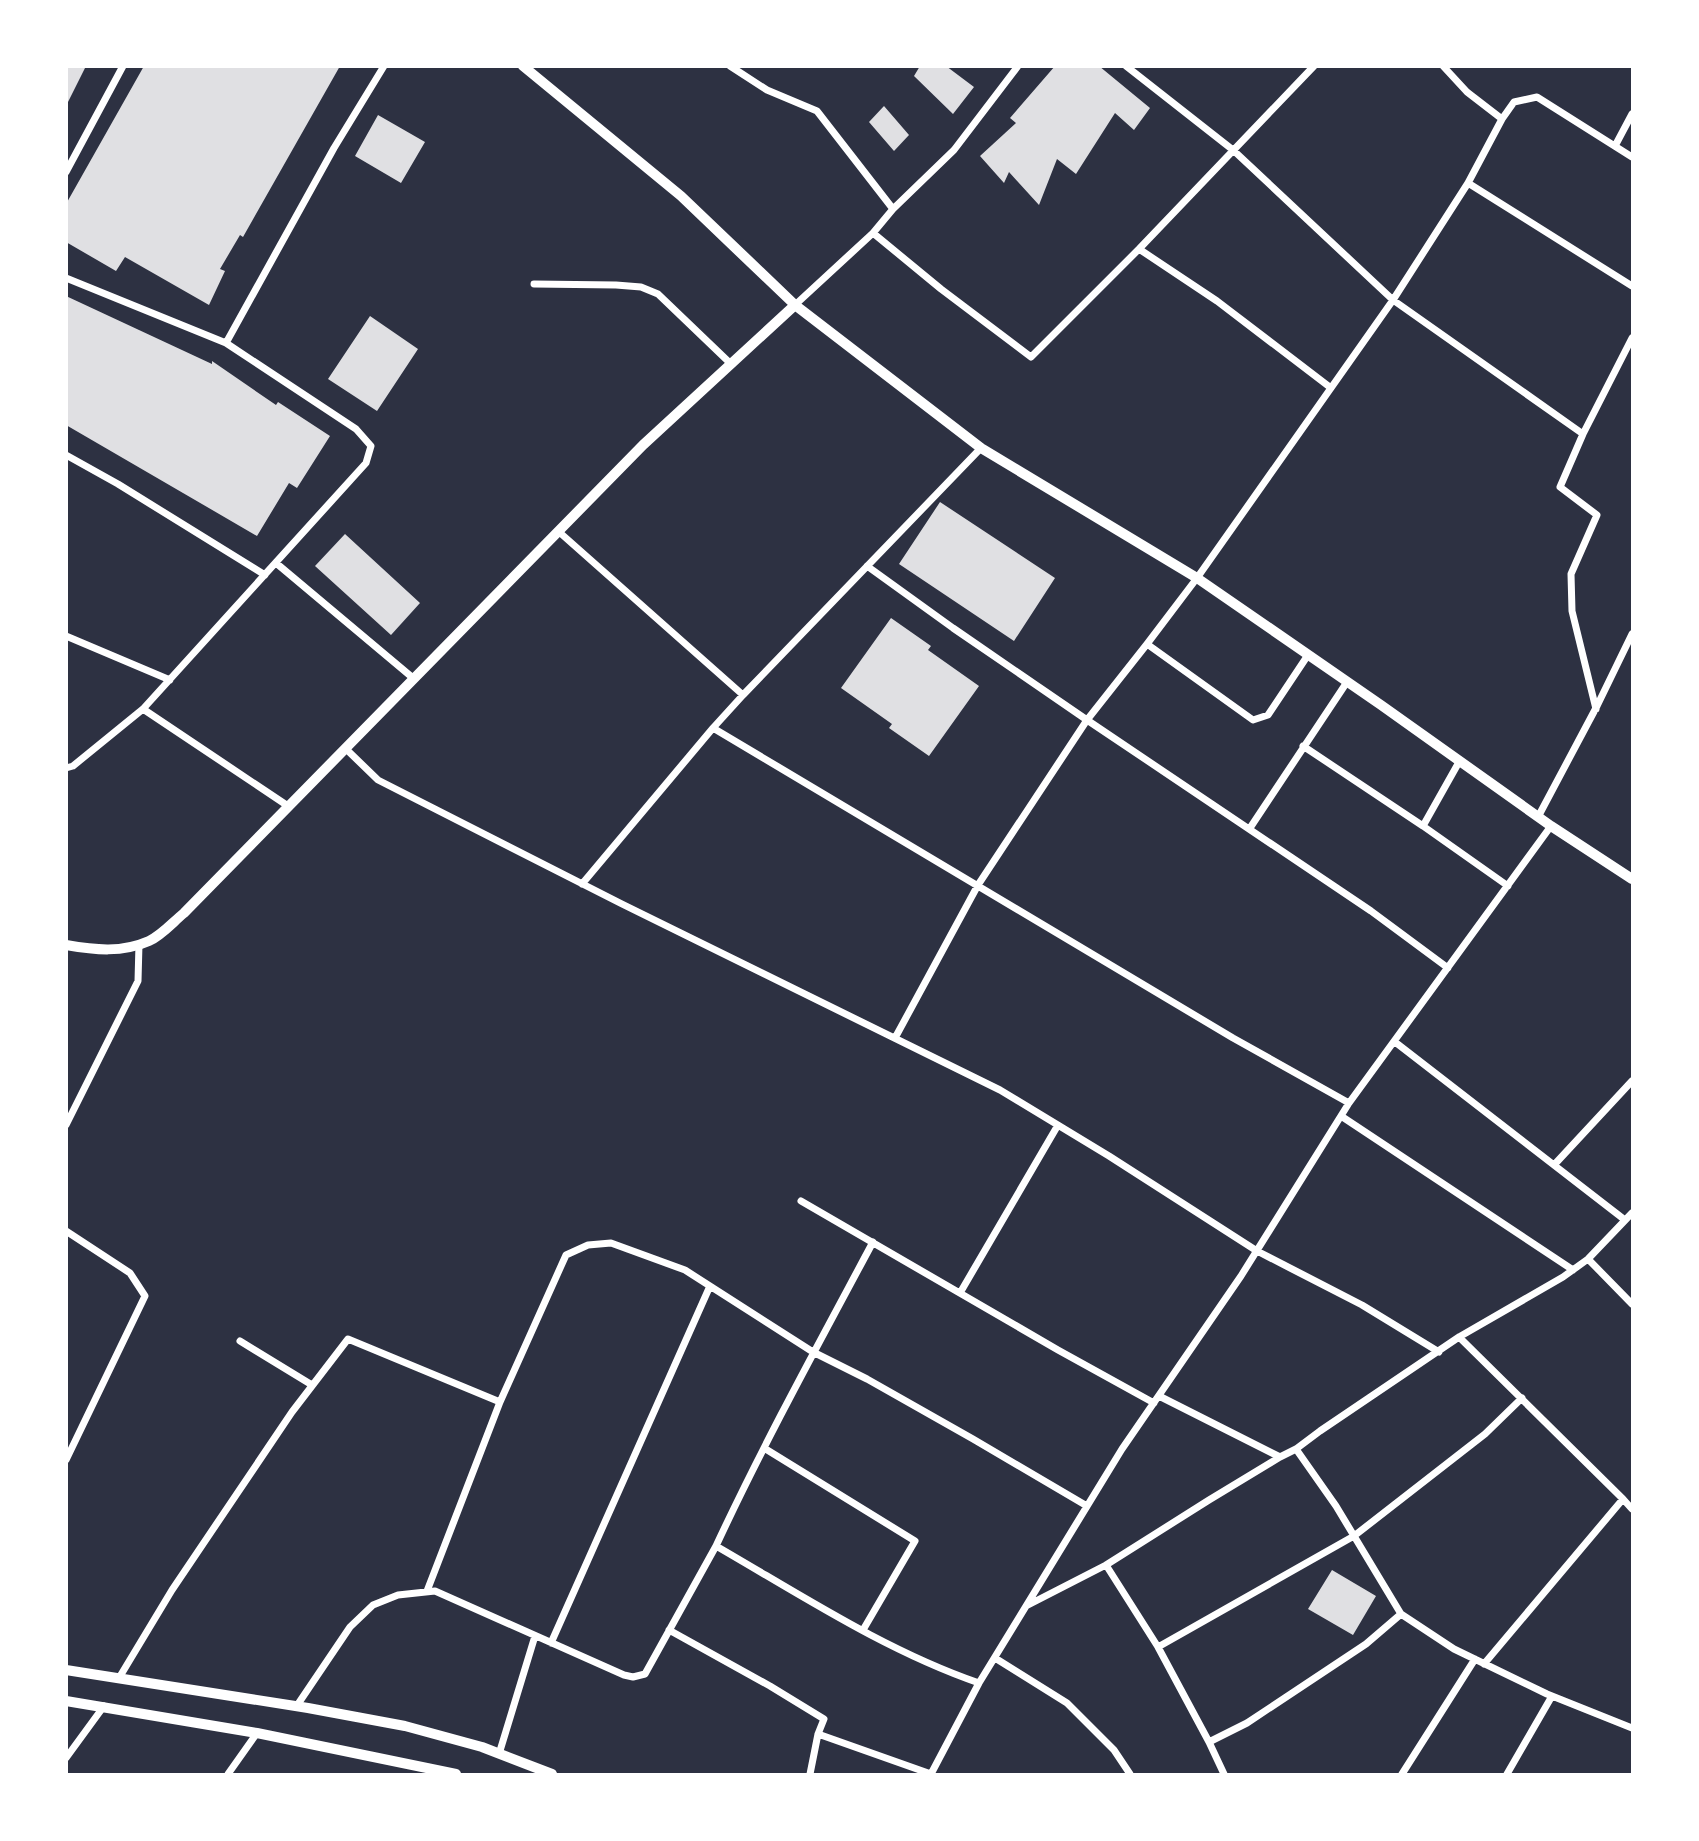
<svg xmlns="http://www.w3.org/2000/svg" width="1699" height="1841" font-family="'Noto Serif',serif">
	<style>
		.building { fill: #e0e0e3 }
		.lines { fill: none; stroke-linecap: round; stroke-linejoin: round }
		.minor { stroke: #fff; stroke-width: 7 }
		.tertiary { stroke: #fff; stroke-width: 10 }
	</style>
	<rect width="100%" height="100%" fill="#2d3142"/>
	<!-- building -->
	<path class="building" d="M 66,66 L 86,66 L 66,106 Z
		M 144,66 L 340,66 L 243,237 L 240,235 L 220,269 L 225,271 L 209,305 L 125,257 L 116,271 L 66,242 L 66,204 Z
		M 920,66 L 946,66 L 974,87 L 953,114 L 914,76 Z
		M 1055,66 L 1099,66 L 1150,108 L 1134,130 L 1115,113 L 1076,174 L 1057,159 L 1039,205 L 1009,172 L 1004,183 L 980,156 L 1016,123 L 1010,118 Z
		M 884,106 L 909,135 L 894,151 L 869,122 Z
		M 378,115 L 425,142 L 401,183 L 355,156 Z
		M 66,296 L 212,364 L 212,361 L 276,405 L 278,402 L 330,436 L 297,488 L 289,483 L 257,536 L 66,425 Z
		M 370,316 L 418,349 L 377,411 L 328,379 Z
		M 940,502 L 1055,578 L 1014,641 L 899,564 Z
		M 345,534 L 420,603 L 391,635 L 315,566 Z
		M 891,618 L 931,646 L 928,650 L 979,686 L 929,756 L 889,728 L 892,724 L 841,688 Z
		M 1332,1570 L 1376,1596 L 1353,1635 L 1308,1609 Z"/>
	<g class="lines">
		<!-- minor -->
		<path class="minor" d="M 730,66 L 767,90 L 817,111 L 893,209
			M 1126,66 L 1233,150 L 1393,300 L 1583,434
			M 1443,66 L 1467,92 L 1502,119
			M 1615,146 L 1632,114
			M 66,172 L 123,66
			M 1468,183 L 1632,286
			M 873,233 L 941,289 L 1031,357 L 1139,249 L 1314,66
			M 1139,249 L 1217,301 L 1331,388
			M 66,278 L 226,343 L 356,429 L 371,446 L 366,463 L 143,709 L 73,766 L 66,768
			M 534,284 L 616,285 L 641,287 L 658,294 L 731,364
			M 795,305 L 873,233 L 893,209 L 954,150 L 1018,66
			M 226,343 L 334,148 L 384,66
			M 66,455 L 118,484 L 265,575
			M 558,531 L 743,695
			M 276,563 L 413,678
			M 867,566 L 953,628 L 1087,720 L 978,885 L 895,1038
			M 66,636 L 170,680
			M 1147,644 L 1253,720 L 1268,715 L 1308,655
			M 143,709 L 288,806
			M 1596,709 L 1572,611 L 1571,574 L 1597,515 L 1560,487 L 1583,434 L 1632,338
			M 713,728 L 1233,1038 L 1349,1103
			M 1303,746 L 1423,826 L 1459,762
			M 345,748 L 378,780 L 622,904 L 1000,1090 L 1109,1156 L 1257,1251 L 1362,1305 L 1439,1352
			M 1538,817 L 1597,706 L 1632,634
			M 1423,826 L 1508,886
			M 1250,828 L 1347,682
			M 582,884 L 713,728 L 743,695 L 981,448
			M 1448,968 L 1371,911 L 1087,720 L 1147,644 L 1197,578 L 1393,300 L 1468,183 L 1502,119 L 1514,102 L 1537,97 L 1632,157
			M 1395,1042 L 1625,1220
			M 1341,1116 L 1573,1270
			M 66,1125 L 138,981 L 139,944
			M 1554,1165 L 1632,1081
			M 801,1201 L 1058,1350 L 1154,1403
			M 66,1231 L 130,1273 L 145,1296 L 66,1460
			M 873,1242 C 819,1343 764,1443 716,1546 C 801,1595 886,1651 979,1683
			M 1588,1259 L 1632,1304
			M 960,1293 L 1058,1125
			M 1459,1337 L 1623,1499 L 1484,1664
			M 240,1341 L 312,1385
			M 1159,1396 L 1280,1457
			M 764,1448 L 915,1541 L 863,1630
			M 1623,1499 L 1632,1509
			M 1106,1565 L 1158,1647 L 1209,1742 L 1247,1723 L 1366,1644 L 1401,1614 L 1336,1506 L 1296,1449
			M 427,1591 L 500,1402 L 566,1255 L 588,1245 L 611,1243 L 685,1270 L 813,1352 L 867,1379 L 973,1439 L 1087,1506
			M 1028,1605 L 1106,1565 L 1209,1500 L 1280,1457 L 1296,1449 L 1320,1431 L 1459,1337 L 1563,1277 L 1588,1259 L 1632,1213
			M 1401,1614 L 1454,1649 L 1547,1694 L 1632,1728
			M 669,1630 L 770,1686 L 824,1719 L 818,1734 L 810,1774
			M 551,1643 L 710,1286
			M 1158,1647 L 1354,1536 L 1485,1434 L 1522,1398
			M 995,1658 L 1067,1703 L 1114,1750 L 1130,1774
			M 119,1678 L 172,1590 L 292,1412 L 348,1339 L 500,1402
			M 296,1707 L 350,1627 L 373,1605 L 398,1595 L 435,1591 L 624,1675 L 633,1677 L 645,1674 L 716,1546
			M 818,1734 L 931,1774
			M 1209,1742 L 1224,1774
			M 499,1754 L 535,1636
			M 66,1758 L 104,1706
			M 228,1774 L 257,1733
			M 931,1774 L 979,1683 L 1122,1449 L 1241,1276 L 1349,1103 L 1551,826
			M 1402,1774 L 1475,1659
			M 1507,1774 L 1552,1696"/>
		<!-- tertiary -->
		<path class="tertiary" d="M 523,66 L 681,196 L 795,305 L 981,448 L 1197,578 L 1381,705 L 1551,826 L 1632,879
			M 66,945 C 95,950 122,953 149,941 C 162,935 173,922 184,913 L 643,445 L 795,305
			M 66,1670 L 308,1708 L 405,1726 L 482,1747 L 552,1774
			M 66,1701 L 257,1733 L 456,1774"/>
	</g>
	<!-- border -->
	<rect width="1699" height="1841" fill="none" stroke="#ffffff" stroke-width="136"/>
</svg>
